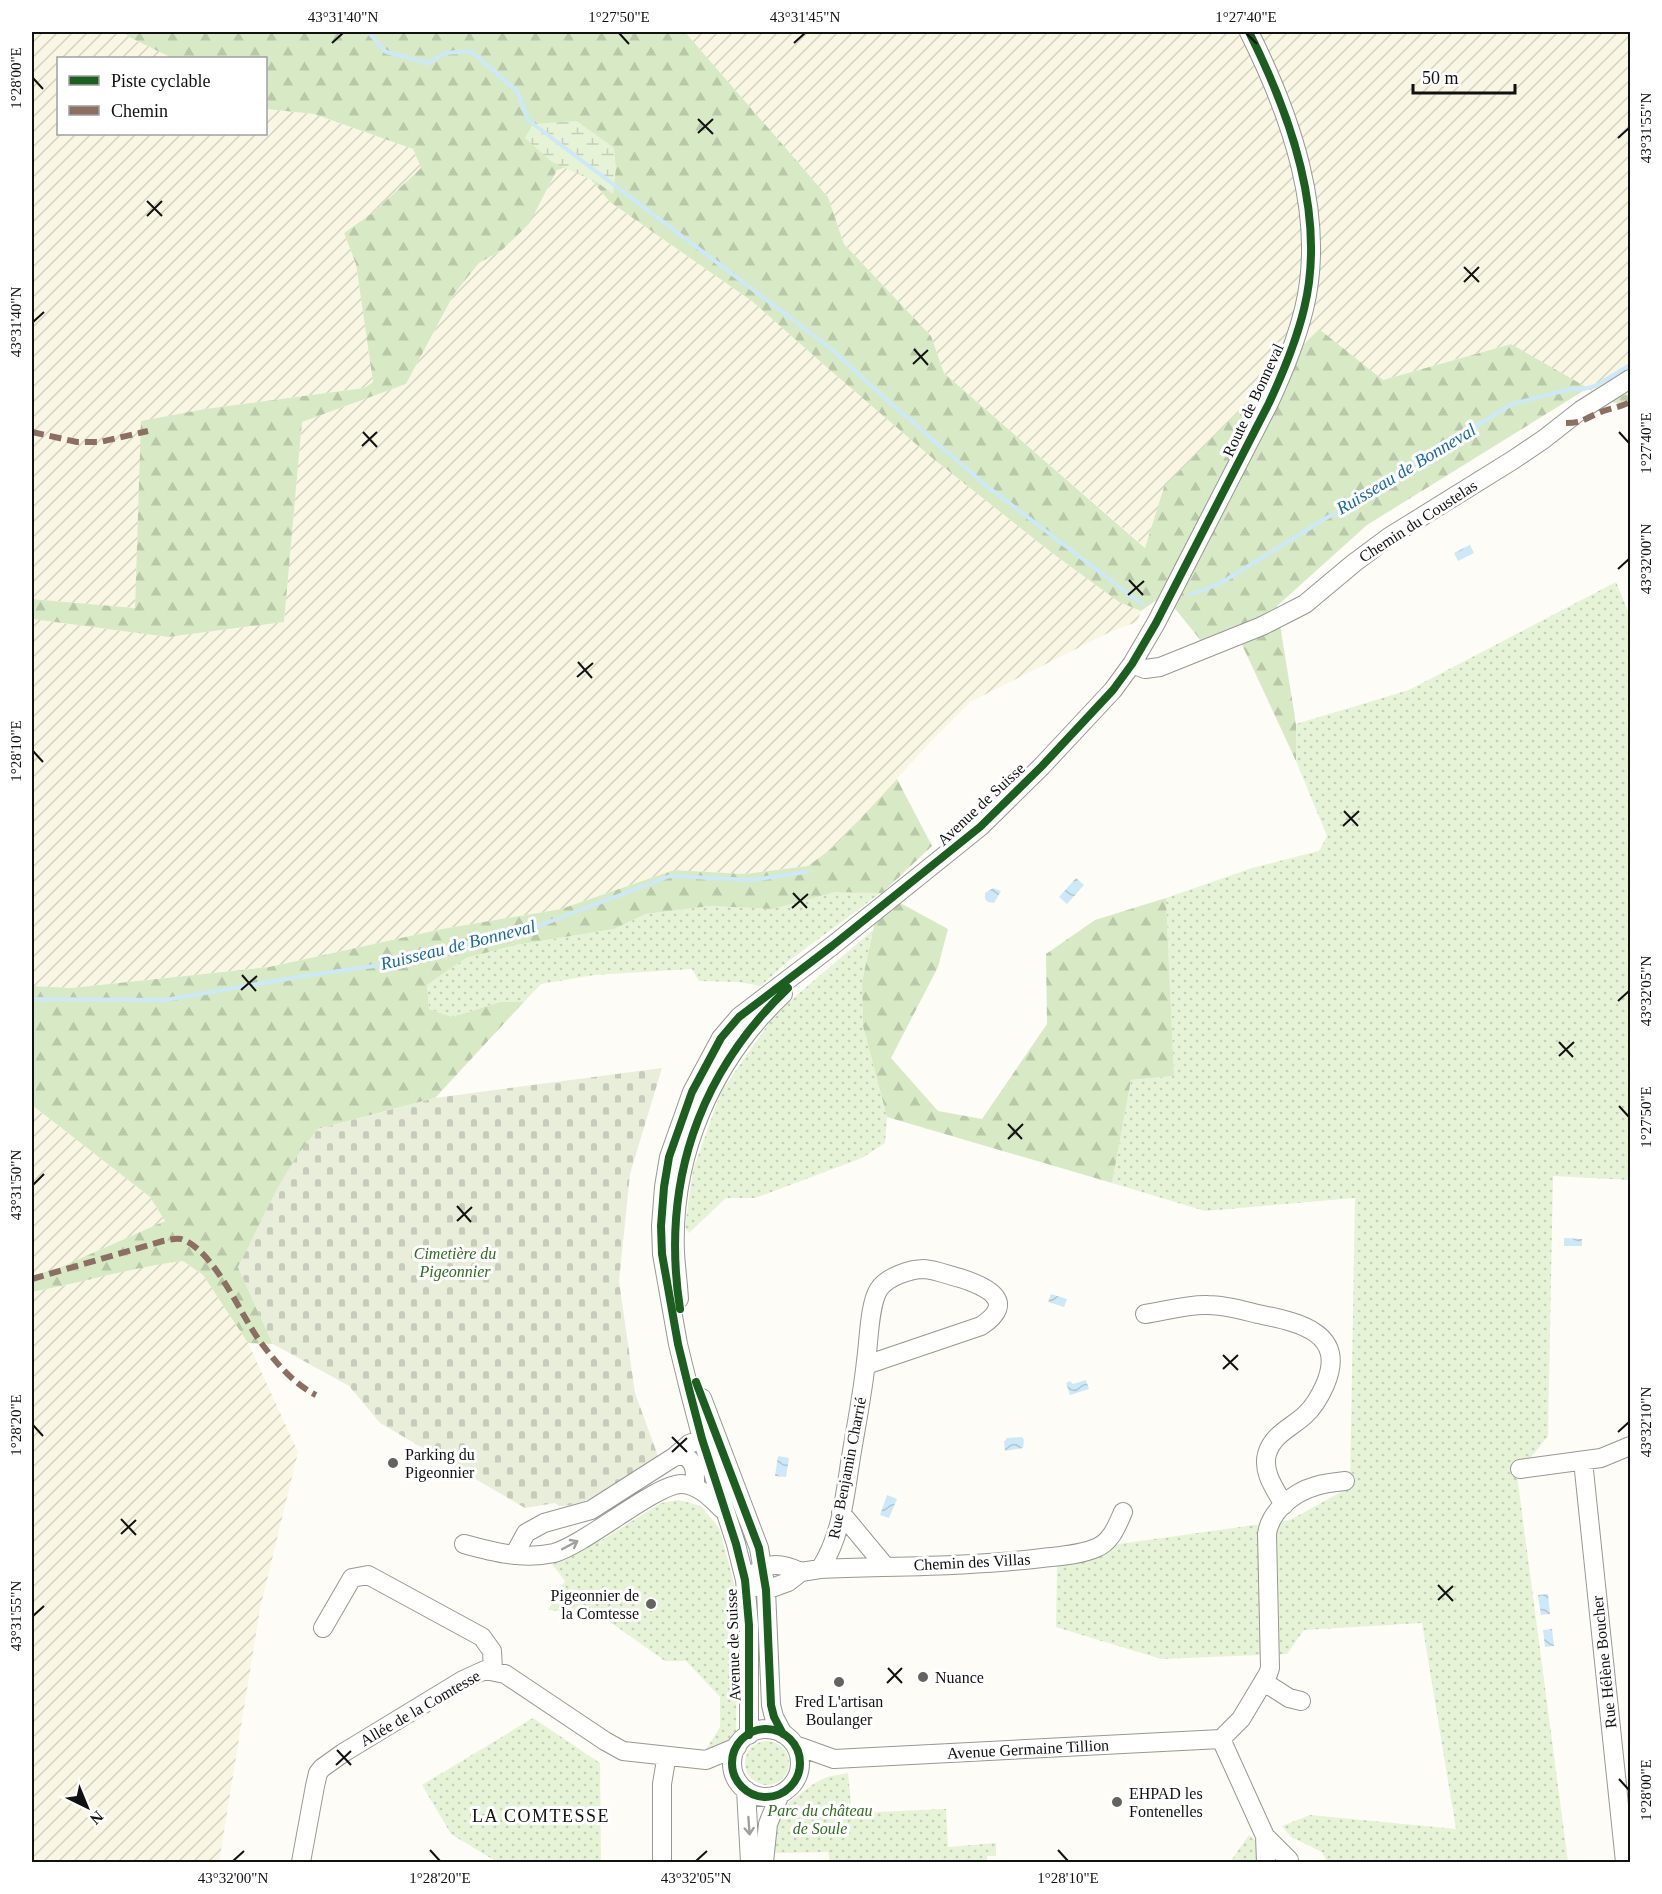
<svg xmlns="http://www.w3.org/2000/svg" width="1662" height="1894" font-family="Georgia,serif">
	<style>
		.farmland { fill: url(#farmland-furrows) }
		.green { fill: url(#green-dots) }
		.forest { fill: url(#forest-firs) }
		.wetland { fill: url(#wetland-marsh) }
		.cemetery { fill: url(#cemetery-stones) }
		.water { fill: url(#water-waves) }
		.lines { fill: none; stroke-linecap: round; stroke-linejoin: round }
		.stream { stroke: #cde8f7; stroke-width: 4 }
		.minor-casing { stroke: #979795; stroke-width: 20 }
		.minor { stroke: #fffffe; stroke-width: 18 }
		.quiet { stroke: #8d6e63; stroke-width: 6; stroke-dasharray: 12 6; stroke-linecap: butt }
		.cycleway-casing { stroke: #fff; stroke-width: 11 }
		.cycleway { stroke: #1b5e20; stroke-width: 8 }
		.oneway { stroke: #a0a09f }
		.ticks { fill: none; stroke: #111; stroke-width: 2 }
		.poi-dot { fill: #646362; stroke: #fff; stroke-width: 2 }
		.labels { text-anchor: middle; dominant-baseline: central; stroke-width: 6; stroke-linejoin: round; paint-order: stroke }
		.street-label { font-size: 16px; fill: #111; stroke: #fff }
		.park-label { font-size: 16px; font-style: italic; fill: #2f6b1f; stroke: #fff }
		.poi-label { font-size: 16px; fill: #111; stroke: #fff; text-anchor: start }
		.water-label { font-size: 18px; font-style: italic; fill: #1768a6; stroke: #fff }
		.neighbourhood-label { font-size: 18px; letter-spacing: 1.5px; fill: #111; stroke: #fff }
		.neatline { fill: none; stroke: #111; stroke-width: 2 }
		.ticks-label { font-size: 15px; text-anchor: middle; fill: #111 }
	</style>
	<defs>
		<pattern id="farmland-furrows" width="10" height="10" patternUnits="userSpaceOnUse" patternTransform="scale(1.5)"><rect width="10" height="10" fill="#f9f7e4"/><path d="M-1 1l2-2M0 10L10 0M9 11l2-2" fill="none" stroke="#d4d3c3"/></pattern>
		<pattern id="green-dots" width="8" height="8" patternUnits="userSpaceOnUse" patternTransform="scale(1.5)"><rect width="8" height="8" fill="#e7f3d7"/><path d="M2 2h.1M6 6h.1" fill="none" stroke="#c5cfb8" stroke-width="1.8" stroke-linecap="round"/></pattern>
		<pattern id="forest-firs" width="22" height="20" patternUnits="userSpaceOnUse" patternTransform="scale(1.5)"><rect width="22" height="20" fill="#d8eac5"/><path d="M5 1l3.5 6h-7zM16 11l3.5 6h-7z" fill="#b8c8a8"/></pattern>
		<pattern id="wetland-marsh" width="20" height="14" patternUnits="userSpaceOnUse" patternTransform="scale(1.5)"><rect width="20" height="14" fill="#e7f3d7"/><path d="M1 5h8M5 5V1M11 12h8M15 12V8" fill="none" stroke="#c5cfb8"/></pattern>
		<pattern id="cemetery-stones" width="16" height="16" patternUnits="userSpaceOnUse" patternTransform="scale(1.5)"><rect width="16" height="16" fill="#e9eedb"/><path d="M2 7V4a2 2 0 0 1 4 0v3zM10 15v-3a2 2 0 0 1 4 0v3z" fill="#c7cbbb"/></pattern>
		<pattern id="water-waves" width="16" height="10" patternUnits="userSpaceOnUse" patternTransform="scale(1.5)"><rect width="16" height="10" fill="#cde8f7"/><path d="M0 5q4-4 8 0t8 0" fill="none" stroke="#afc6d3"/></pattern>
	</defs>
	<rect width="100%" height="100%" fill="#fdfcf7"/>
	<!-- farmland -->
	<path class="farmland" d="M 32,32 L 124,32 L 129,37 L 172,58 L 58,58 L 58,134 L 266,134 L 266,109 L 314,114 L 413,149 L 421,168 L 375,211 L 344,233 L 356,264 L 373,382 L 364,388 L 205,409 L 142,422 L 135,608 L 32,599 Z
		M 685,32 L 1215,32 L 1219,36 L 1227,32 L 1630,32 L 1630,393 L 1609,401 L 1510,344 L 1383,380 L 1164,487 L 1146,548 L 944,373 L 931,336 L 844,244 L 828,197 Z
		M 578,164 L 610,202 L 753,302 L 823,364 L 931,457 L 1052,553 L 1119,602 L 1141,611 L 1137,622 L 1112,631 L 970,702 L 936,736 L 836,845 L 808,866 L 745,874 L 674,870 L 561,909 L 442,929 L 269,967 L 71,988 L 32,986 L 32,619 L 168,637 L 284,622 L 302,422 L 406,384 L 454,294 L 479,263 L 502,250 L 529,224 L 557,170 Z
		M 32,1105 L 150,1197 L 165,1221 L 61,1267 L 32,1276 Z
		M 183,1261 L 203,1275 L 248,1343 L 298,1452 L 260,1609 L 219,1862 L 32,1862 L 32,1292 L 67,1285 L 153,1264 Z"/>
	<!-- green -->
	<path class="green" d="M 1616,582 L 1630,616 L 1630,1180 L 1553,1176 L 1548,1436 L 1517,1475 L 1568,1862 L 1327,1862 L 1322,1852 L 1291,1837 L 1282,1826 L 1310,1815 L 1456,1829 L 1422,1623 L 1304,1630 L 1287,1654 L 1161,1659 L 1056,1627 L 1057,1565 L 1112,1545 L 1290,1520 L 1350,1487 L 1355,1198 L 1205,1211 L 1112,1183 L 1131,1080 L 1174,1076 L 1166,898 L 1252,868 L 1319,851 L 1327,836 L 1296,761 L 1296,724 L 1409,690 Z
		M 836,892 L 882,892 L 786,963 L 761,986 L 739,982 L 699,981 L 692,969 L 594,975 L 541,984 L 524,1002 L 500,1002 L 452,1017 L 429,1009 L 427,985 L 466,958 L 516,945 L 614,929 L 646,914 L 710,906 L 773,909 Z
		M 873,930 L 862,982 L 863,1026 L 887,1117 L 885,1143 L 862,1158 L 755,1198 L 726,1198 L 689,1233 L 685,1227 L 693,1170 L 721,1092 L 776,1013 Z
		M 679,1500 L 701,1506 L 719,1528 L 732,1575 L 738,1602 L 736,1732 L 725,1744 L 705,1751 L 720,1727 L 720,1697 L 686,1661 L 665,1661 L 599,1614 L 548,1610 L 565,1581 L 552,1564 L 588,1543 L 602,1540 L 661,1503 Z
		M 533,1718 L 600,1763 L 601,1862 L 497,1862 L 451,1834 L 422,1785 Z
		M745 1763a22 22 0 1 1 44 0a22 22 0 1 1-44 0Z
		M 848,1773 L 852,1813 L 946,1809 L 948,1847 L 996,1843 L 996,1856 L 987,1856 L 987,1862 L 830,1862 L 828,1852 L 773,1853 L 777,1826 L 789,1802 L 815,1783 L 827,1777 Z
		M 1249,1835 L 1256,1840 L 1258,1850 L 1257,1862 L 1230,1862 Z"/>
	<!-- forest -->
	<path class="forest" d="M 124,32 L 685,32 L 828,197 L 844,244 L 931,336 L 944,373 L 1145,548 L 1164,487 L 1319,329 L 1383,380 L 1511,344 L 1588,388 L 1367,525 L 1277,606 L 1296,724 L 1296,761 L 1237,634 L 1202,642 L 1164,595 L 1141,611 L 1119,602 L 1052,553 L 931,457 L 823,364 L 753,302 L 610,202 L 578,164 L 557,170 L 529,224 L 502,250 L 479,263 L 454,294 L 406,384 L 302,422 L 284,622 L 168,637 L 32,619 L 32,599 L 135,608 L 141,421 L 205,409 L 364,388 L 373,382 L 356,264 L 344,233 L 375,211 L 421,168 L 413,149 L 314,114 L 266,109 L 266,58 L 172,58 L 129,37 Z
		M 1630,393 L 1630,407 L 1609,401 Z
		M 897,779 L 932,846 L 882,893 L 948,929 L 938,967 L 891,1058 L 938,1111 L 982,1119 L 1047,1024 L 1046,954 L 1095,920 L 1166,898 L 1174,1076 L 1131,1080 L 1112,1183 L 887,1117 L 863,1026 L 862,982 L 881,893 L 836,892 L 773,909 L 710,906 L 646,914 L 614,929 L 516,945 L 466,958 L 427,985 L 429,1009 L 452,1017 L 500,1002 L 524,1002 L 435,1098 L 318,1129 L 238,1267 L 273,1344 L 248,1343 L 203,1275 L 183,1261 C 132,1267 82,1283 32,1292 L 32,1276 L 61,1267 L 165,1221 L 150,1197 L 32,1105 L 32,986 L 71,988 L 269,967 L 442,929 L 561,909 L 674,870 L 745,874 L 808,866 L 836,845 Z"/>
	<!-- wetland -->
	<path class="wetland" d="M 577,121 L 614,148 L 616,168 L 613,194 L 598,183 L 552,162 L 525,138 L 533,124 Z"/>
	<!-- cemetery -->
	<path class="cemetery" d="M 662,1068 L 630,1174 L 619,1281 L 635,1393 L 658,1456 C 630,1474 593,1506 559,1506 L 555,1503 L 525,1508 L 380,1423 L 349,1386 L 273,1344 L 238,1267 C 262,1221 283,1168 318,1129 L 435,1098 Z"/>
	<!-- water -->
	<path class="water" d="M 1470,545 L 1474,553 L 1458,561 L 1454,553 Z
		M 1076,878 L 1084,885 L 1067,904 L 1059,897 Z
		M 993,888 L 1001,891 L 994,903 L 988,902 L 985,899 L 985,893 Z
		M 1564,1238 L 1582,1239 L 1582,1246 L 1564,1246 Z
		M 1051,1294 L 1067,1299 L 1064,1307 L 1048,1302 Z
		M 1086,1380 L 1089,1389 L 1070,1395 L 1066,1383 L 1070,1381 L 1073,1384 Z
		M 1022,1437 L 1024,1440 L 1023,1448 L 1005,1451 L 1004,1442 L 1007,1438 Z
		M 778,1456 L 789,1458 L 786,1477 L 775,1476 Z
		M 887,1495 L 897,1499 L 889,1518 L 880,1515 Z
		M 1548,1594 L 1550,1614 L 1541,1615 L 1538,1595 Z
		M 1552,1629 L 1554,1646 L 1545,1647 L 1543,1630 Z"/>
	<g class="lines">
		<!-- stream -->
		<path class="stream" d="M 368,32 L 386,52 L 428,63 L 446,53 L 471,51 L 518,92 L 528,120 L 829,347 L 886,399 L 984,484 L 1142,604
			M 1190,595 L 1219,584 L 1512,404 L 1571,389 L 1583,389 L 1595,386 L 1630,365
			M 32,999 L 165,1000 L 304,976 L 409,961 L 541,925 L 670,876 L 752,880 L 806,872"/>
		<defs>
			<path id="minor" d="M 1132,664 L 1145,669 L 1160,667 L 1262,626 L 1305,604 L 1354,563 L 1389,537 L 1513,460 L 1544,439 L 1581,410 L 1630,379
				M 679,1299 C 678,1283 676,1268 675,1253 C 671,1155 712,1061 783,994
				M 1145,1314 C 1165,1311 1188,1304 1208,1305 C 1225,1305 1242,1310 1258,1314 C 1296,1322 1348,1331 1325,1385 C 1320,1396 1314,1407 1305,1415 C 1291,1428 1273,1434 1267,1454 C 1262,1472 1275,1489 1284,1505
				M 702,1398 L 759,1548 L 766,1590 L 771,1705 L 774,1717 L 783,1734
				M 674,1457 L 683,1455 C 697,1462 695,1474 695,1487
				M 1583,1461 L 1625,1862
				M 1520,1469 L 1601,1458 L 1630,1446
				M 841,1513 L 885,1566
				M 464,1544 C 493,1552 523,1560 554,1553 C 586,1544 657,1483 682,1484 C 699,1485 712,1499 723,1510
				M 514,1555 L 526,1533 L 544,1523 L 591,1510 L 674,1457 L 689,1444 L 702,1439 L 714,1437
				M 820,1569 C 843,1534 845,1491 852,1451 C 857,1421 863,1391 866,1361 C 869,1342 869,1304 879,1289 C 887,1277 910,1269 924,1269 C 936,1270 948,1275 960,1278 C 985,1286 1019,1301 981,1326 L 866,1365
				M 801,1572 C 775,1560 766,1564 745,1580 L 766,1590 L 788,1582 L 801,1572 L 820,1569 C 894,1566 968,1567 1042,1558 C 1059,1556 1080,1555 1096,1548 C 1111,1542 1117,1526 1123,1512
				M 323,1628 L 352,1578 L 368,1575 L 482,1637 L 492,1651 L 493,1670
				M 1264,1682 L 1289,1698 L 1301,1701
				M732 1763a34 34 0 1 1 68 0a34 34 0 1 1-68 0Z
				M 749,1735 L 749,1625 L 745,1580 L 736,1544 L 702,1439 L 689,1389 L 678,1344 L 662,1254 L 661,1226 L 664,1187 L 669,1157 L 692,1092 L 721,1038 L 739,1017 L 832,946 L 980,827 L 1042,766 L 1113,690 L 1132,664 L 1156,623 L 1269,403 C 1283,373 1296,342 1304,309 C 1327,216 1290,114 1249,32
				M 1221,1739 L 1241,1719 L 1268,1674 L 1270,1668 L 1267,1534 C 1270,1511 1294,1492 1316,1486 C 1325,1483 1335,1482 1345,1481
				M 795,1745 L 834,1759 L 1221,1739 L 1265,1836 L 1266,1862
				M 746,1790 L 750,1862
				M 1265,1836 L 1289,1860
				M 301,1862 L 315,1786 L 318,1773 L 322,1768 L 343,1753 L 463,1680 L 485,1670 L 505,1674 L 605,1741 L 623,1751 L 706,1760 L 737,1747
				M 662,1862 L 662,1784 L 665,1766 L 665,1757
				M 764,1862 L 768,1824 L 780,1794"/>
		</defs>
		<!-- minor casing -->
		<use href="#minor" class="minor-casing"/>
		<!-- minor -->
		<use href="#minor" class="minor"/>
		<!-- quiet -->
		<path class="quiet" d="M 1566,423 C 1583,423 1584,419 1598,413 C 1609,408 1619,408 1630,402
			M 32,432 L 77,442 L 100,442 L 148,431
			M 32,1279 L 163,1241 C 168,1240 176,1238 181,1239 C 215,1250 241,1317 262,1344 C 277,1364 294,1384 316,1395"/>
		<defs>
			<path id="cycleway" d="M 680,1309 C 661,1185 697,1075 788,988
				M 696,1382 L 759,1548 L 766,1590 L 771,1705 L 774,1717 L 783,1734
				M732 1763a34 34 0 1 1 68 0a34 34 0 1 1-68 0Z
				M 749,1735 L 749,1625 L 745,1580 L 736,1544 L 702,1439 L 689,1389 L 678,1344 L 662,1254 L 661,1226 L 664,1187 L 669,1157 L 692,1092 L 721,1038 L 739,1017 L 832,946 L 980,827 L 1042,766 L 1113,690 L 1132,664 L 1156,623 L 1269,403 C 1283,373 1296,342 1304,309 C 1327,216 1290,114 1249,32"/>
		</defs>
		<!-- cycleway casing -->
		<use href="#cycleway" class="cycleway-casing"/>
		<!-- cycleway -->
		<use href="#cycleway" class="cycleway"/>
	</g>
	<!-- one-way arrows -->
	<defs><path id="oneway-shaft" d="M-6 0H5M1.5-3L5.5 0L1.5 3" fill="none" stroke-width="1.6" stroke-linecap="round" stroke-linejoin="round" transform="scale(1.5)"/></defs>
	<g class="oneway">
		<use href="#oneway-shaft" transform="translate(570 1545) rotate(-28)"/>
		<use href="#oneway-shaft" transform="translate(749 1826) rotate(86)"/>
	</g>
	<!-- ticks -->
	<path class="ticks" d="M 619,33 L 629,44M 1246,33 L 1257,44M 332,43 L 343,33M 794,43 L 805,33M 33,78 L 43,89M 698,119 L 713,134M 698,133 L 713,119M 1618,138 L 1629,128M 147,201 L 162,216M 147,216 L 162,201M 1464,267 L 1479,282M 1464,282 L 1479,267M 33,322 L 44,312M 914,349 L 928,365M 913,364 L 928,350M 363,432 L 377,447M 1619,432 L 1629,443M 362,446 L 377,432M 1618,569 L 1629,559M 1129,580 L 1143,595M 1128,595 L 1144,581M 578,662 L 592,678M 577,677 L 593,663M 33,751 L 43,762M 1344,811 L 1358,826M 1343,826 L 1359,811M 793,893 L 807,908M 792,908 L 808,894M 242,975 L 256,991M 241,990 L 257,976M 1618,1001 L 1629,991M 1559,1042 L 1573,1057M 1559,1056 L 1574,1042M 1619,1106 L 1629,1117M 1008,1124 L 1022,1139M 1008,1139 L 1023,1124M 33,1185 L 44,1174M 457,1206 L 471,1222M 457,1221 L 472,1207M 1223,1355 L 1238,1370M 1223,1369 L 1238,1355M 33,1425 L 43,1436M 1618,1432 L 1629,1422M 672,1437 L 687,1452M 672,1452 L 687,1438M 121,1519 L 136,1535M 121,1534 L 136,1520M 1438,1585 L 1453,1601M 1438,1600 L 1453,1586M 33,1616 L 44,1606M 888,1668 L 902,1683M 887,1683 L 902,1668M 337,1750 L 351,1765M 336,1765 L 351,1751M 1619,1779 L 1629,1790M 430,1850 L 440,1861M 1058,1850 L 1068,1861M 233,1861 L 244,1851M 696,1861 L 707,1851"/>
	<!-- markers -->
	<g class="poi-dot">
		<circle cx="393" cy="1463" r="6"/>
		<circle cx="651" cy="1604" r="6"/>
		<circle cx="923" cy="1677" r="6"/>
		<circle cx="839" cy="1682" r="6"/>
		<circle cx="1117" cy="1802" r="6"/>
	</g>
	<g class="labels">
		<!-- street labels -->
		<g class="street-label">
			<text transform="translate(1253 400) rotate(-65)">Route de Bonneval</text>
			<text transform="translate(1418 521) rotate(-33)">Chemin du Coustelas</text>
			<text transform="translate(981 804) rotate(-43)">Avenue de Suisse</text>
			<text transform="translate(847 1468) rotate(-79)">Rue Benjamin Charrié</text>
			<text transform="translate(972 1562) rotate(-3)">Chemin des Villas</text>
			<text transform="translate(733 1645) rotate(-92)">Avenue de Suisse</text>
			<text transform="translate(1604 1662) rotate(-96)">Rue Hélène Boucher</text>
			<text transform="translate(420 1708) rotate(-30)">Allée de la Comtesse</text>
			<text transform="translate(1028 1749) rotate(-3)">Avenue Germaine Tillion</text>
		</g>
		<!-- park labels -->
		<g class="park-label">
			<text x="455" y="1253">Cimetière du<tspan x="455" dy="18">Pigeonnier</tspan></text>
			<text x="820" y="1810">Parc du château<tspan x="820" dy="18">de Soule</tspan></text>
		</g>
		<!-- poi labels -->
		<g class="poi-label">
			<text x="405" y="1454">Parking du<tspan x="405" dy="18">Pigeonnier</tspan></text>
			<text x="639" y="1595" text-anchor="end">Pigeonnier de<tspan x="639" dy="18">la Comtesse</tspan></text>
			<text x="935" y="1677">Nuance</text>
			<text x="839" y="1701" text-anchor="middle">Fred L'artisan<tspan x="839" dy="18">Boulanger</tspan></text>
			<text x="1129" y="1793">EHPAD les<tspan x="1129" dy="18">Fontenelles</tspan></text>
		</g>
		<!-- water labels -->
		<g class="water-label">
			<text transform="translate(1406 469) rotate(-31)">Ruisseau de Bonneval</text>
			<text transform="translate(458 945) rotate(-14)">Ruisseau de Bonneval</text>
		</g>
		<!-- neighbourhood labels -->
		<g class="neighbourhood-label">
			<text x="541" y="1816">LA COMTESSE</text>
		</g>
	</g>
	<!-- border -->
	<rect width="1662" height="1894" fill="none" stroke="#ffffff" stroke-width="66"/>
	<!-- legend -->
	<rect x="57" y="57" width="210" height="78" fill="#ffffff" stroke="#a0a0a0" stroke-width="1.5"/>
	<rect x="69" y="76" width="30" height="9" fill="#1b5e20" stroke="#a0a0a0" stroke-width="1.5"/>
	<text x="111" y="87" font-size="18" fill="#111111">Piste cyclable</text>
	<rect x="69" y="106" width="30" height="9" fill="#8d6e63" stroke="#a0a0a0" stroke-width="1.5"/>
	<text x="111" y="117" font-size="18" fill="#111111">Chemin</text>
	<!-- north arrow -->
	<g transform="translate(87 1807) rotate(137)" stroke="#ffffff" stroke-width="4.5" paint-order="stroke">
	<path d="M0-4.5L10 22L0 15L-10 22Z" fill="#111111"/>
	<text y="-9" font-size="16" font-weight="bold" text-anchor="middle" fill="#111111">N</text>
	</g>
	<!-- scale -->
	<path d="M1413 84v9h102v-9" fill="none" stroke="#111111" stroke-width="3"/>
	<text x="1422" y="84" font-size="18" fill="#111111" stroke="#ffffff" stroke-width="4.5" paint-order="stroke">50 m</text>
	<rect x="33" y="33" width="1596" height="1828" class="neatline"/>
	<g class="ticks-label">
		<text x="343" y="22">43°31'40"N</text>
		<text x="619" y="22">1°27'50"E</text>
		<text x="805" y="22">43°31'45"N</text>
		<text x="1246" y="22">1°27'40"E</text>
		<text transform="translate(16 78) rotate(-90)" y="5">1°28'00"E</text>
		<text transform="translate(1646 128) rotate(-90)" y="5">43°31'55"N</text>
		<text transform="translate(16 322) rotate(-90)" y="5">43°31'40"N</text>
		<text transform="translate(1646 443) rotate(-90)" y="5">1°27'40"E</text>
		<text transform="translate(1646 559) rotate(-90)" y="5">43°32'00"N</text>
		<text transform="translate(16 751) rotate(-90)" y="5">1°28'10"E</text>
		<text transform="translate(1646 991) rotate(-90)" y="5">43°32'05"N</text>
		<text transform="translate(1646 1117) rotate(-90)" y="5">1°27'50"E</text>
		<text transform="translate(16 1185) rotate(-90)" y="5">43°31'50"N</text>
		<text transform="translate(1646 1422) rotate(-90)" y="5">43°32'10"N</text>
		<text transform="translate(16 1425) rotate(-90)" y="5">1°28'20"E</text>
		<text transform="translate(16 1616) rotate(-90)" y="5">43°31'55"N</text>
		<text transform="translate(1646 1790) rotate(-90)" y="5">1°28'00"E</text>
		<text x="233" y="1883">43°32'00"N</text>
		<text x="440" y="1883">1°28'20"E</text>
		<text x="696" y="1883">43°32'05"N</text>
		<text x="1068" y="1883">1°28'10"E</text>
	</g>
</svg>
